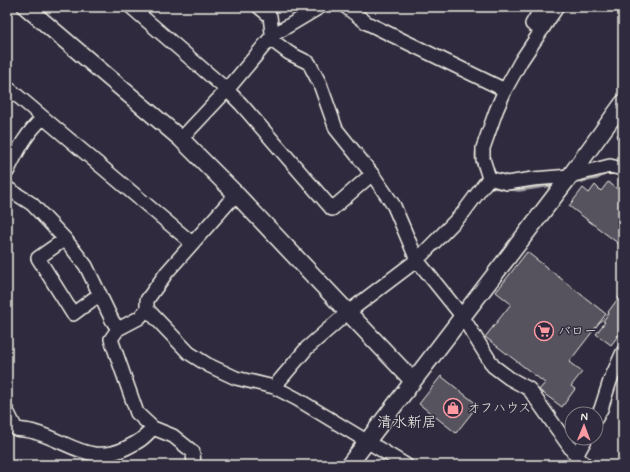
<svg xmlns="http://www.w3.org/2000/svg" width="630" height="472" font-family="Mynerve,'Klee One',sans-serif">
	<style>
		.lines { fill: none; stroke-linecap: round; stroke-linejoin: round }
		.stream { stroke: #a19ea0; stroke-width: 3.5 }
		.building { fill: #56525f; stroke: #f4f1e8 }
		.minor-casing { stroke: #f4f1e8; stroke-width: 16 }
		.tertiary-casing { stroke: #f4f1e8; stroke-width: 19 }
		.minor { stroke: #2f2a3d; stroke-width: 13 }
		.tertiary { stroke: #2f2a3d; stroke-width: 16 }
		.labels { text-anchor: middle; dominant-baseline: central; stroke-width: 3; stroke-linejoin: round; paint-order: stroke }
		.poi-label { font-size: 13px; fill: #f4f1e8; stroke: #2f2a3d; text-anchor: start }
		.quarter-label { font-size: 15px; fill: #f4f1e8; stroke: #2f2a3d }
	</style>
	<rect width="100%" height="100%" fill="#2f2a3d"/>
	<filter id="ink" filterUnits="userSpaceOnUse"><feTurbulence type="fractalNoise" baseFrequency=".025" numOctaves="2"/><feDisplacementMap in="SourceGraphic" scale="8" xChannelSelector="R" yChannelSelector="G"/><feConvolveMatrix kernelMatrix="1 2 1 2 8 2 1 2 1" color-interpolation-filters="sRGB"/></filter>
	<g filter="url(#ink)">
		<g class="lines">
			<!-- stream -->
			<path class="stream" d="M 477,149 C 475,158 477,166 482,173
				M 572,183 L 597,178 L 606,173
				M 488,184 L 491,187 L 519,190 L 558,184"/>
		</g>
		<!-- building -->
		<path class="building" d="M 623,129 L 623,144 L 616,137 Z
			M 608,182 L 619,190 L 623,184 L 623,247 L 569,206 L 583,188 L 589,193 L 595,185 L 601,191 Z
			M 527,252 L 606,314 L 569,362 L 582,372 L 571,386 L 575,389 L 562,407 L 539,390 L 545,383 L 485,337 L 511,304 L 496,292 Z
			M 623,292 L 623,333 L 621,332 L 611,345 L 596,334 L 605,322 L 603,321 L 609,313 L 608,312 Z
			M 441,376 L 478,405 L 456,433 L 419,404 Z"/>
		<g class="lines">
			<defs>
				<path id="minor" d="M 131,7 L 227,90 L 241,104 L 332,209 L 372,174
					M 259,7 L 270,16 L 273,41 L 289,53 L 309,63 L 320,84 L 336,129 L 372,174 L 394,206 L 417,260 L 462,316 L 493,366 L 509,378 L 529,389 L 576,456 L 586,465
					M 346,7 L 367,23 L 505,90
					M 542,7 L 532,24 L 542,30
					M 557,7 L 521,61 L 505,90 L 496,111 L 483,148 L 483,159 L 489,178 L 507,183 L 533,179 L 570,176 L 610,166 L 623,169
					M 7,87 L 192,243
					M 181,139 L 227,90 L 273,35 L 320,7
					M 7,172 C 17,152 26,133 43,118
					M 7,188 L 32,204 L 65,239 L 86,266 L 112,320 L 118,329 L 111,339 L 137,413 L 153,428 L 173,436 L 193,452 L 194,465
					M 236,194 L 167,272 L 147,300 L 147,309 L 189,353 L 208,365 L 236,378 L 274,387 L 297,399 L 406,465
					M 65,239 L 38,258 L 73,314 L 100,294
					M 118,329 L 139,318 L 147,309
					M 274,387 L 307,348 L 347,313 L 417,260 L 463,213 L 489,178
					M 7,411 L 16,429 C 22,430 28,430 34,432 C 68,441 90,466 126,448 C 140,441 143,439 153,428
					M 596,418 L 601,409 L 610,381 L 623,352
					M 576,456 L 586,438"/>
				<path id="tertiary" d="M 26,7 L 181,139 L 236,194 L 413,381
					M 349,465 L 570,176 L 623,103"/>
			</defs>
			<!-- minor casing -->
			<use href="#minor" class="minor-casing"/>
			<!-- tertiary casing -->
			<use href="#tertiary" class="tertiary-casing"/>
			<!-- minor -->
			<use href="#minor" class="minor"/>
			<!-- tertiary -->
			<use href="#tertiary" class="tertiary"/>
		</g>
	</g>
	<!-- icons -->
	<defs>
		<symbol id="supermarket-ring" viewBox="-11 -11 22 22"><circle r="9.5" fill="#2f2a3d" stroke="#ff9aa2" stroke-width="1.5"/><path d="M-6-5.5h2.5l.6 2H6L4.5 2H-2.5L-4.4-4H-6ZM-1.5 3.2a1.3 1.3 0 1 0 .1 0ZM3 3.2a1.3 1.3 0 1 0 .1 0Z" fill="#ff9aa2"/></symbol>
		<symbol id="shop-ring" viewBox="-11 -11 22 22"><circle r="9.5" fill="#2f2a3d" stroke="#ff9aa2" stroke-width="1.5"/><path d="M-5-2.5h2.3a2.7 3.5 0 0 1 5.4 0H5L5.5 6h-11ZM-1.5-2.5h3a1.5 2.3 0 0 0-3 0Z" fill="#ff9aa2"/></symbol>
	</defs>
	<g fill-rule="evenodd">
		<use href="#supermarket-ring" x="533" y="320" width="22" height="22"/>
		<use href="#shop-ring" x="442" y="397" width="22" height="22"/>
	</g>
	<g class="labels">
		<!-- poi labels -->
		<g class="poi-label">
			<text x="558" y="331">バロー</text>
			<text x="467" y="408">オフハウス</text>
		</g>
		<!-- quarter labels -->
		<g class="quarter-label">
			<text x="407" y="423">清水新居</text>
		</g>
	</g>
	<!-- margin -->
	<rect width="630" height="472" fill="none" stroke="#2f2a3d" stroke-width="24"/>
	<rect x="12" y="12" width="606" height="448" fill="none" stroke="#f4f1e8" stroke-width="1.5" filter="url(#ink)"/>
	<!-- north arrow -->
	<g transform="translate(584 426) rotate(1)"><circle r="19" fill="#2f2a3d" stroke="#7e7a81"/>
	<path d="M0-3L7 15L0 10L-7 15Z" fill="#ff9aa2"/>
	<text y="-6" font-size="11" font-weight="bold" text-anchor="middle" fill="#f4f1e8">N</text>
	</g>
</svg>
